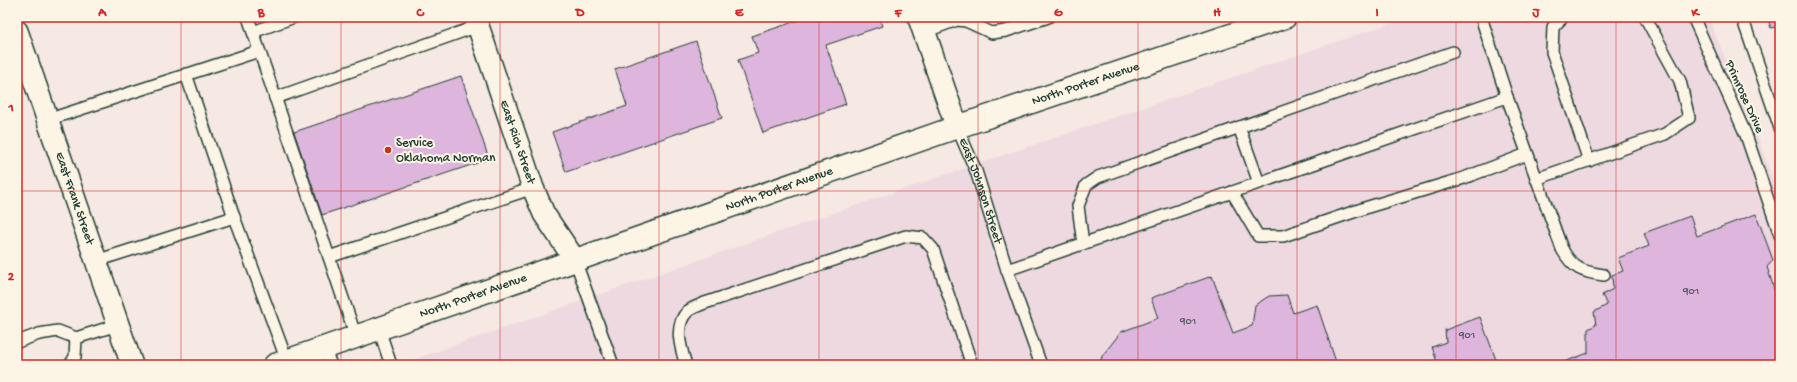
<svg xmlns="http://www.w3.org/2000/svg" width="1797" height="382" font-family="'Gochi Hand',sans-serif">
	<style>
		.built { fill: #efd9e1 }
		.building { fill: #deb5dc; stroke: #1f3d34 }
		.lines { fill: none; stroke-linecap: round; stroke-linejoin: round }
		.lane-casing { stroke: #1f3d34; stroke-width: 14 }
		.street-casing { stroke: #1f3d34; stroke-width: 24 }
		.secondary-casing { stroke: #1f3d34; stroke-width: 25 }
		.lane { stroke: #fcf5e5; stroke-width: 11 }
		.street { stroke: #fcf5e5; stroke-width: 21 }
		.secondary { stroke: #fcf5e5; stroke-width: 22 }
		.grid { fill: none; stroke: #d62828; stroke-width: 1; stroke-opacity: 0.55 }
		.poi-dot { fill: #c8321e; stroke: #fcf5e5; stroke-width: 1.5 }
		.labels { text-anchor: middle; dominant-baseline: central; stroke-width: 4; stroke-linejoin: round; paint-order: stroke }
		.number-label { font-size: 11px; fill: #4f5b5e }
		.street-label { font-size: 13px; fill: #1f3d34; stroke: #fcf5e5 }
		.poi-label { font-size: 13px; fill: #1f3d34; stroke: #fcf5e5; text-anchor: start }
		.neatline { fill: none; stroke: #d62828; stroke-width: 1.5 }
		.grid-label { font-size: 13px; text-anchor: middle; font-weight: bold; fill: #d62828 }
	</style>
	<rect width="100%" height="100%" fill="#f6e8e3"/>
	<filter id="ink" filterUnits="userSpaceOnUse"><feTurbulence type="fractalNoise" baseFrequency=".025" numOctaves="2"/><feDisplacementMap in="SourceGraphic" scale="8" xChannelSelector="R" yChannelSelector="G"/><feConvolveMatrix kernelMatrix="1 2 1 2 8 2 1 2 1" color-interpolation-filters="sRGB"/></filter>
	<g filter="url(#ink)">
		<!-- built -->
		<path class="built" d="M 1409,17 L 1708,17 L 1758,137 L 1780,201 L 1780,365 L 417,365 L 415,359 L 845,209 Z"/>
		<!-- building -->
		<path class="building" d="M 808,17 L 879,17 L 882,26 L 826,45 L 846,104 L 763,133 L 738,60 L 758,53 L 752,36 Z
			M 1767,17 L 1780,17 L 1780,26 L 1771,28 Z
			M 696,41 L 722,118 L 566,172 L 552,132 L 627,106 L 615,69 Z
			M 461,76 L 489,159 L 322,215 L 294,132 Z
			M 1756,214 L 1773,260 L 1767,267 L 1780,307 L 1780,365 L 1556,365 L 1588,353 L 1588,329 L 1596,325 L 1594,312 L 1607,305 L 1602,295 L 1613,289 L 1612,275 L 1623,271 L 1618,258 L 1649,246 L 1644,233 L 1690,216 L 1697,236 Z
			M 1212,276 L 1233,333 L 1252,326 L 1255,305 L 1269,296 L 1287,295 L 1293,313 L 1317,305 L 1337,365 L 1100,365 L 1102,356 L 1121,332 L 1158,318 L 1151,298 Z
			M 1480,317 L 1498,365 L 1438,365 L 1432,347 L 1446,342 L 1445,330 Z"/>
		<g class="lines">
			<defs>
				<g id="lane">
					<path d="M 248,17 L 356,337"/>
					<path d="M 1563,17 L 1553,27 L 1552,52 L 1589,161"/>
					<path d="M 1693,17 L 1746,135 L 1780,235"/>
					<path d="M 1742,17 L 1780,128"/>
					<path d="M 253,32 L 294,17"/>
					<path d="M 924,32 L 957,20 L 966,21 L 992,33 L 1006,31 L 1048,17"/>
					<path d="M 186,74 L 234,217 L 287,361"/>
					<path d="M 1507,97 L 1562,249 C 1573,269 1582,272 1604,275"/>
					<path d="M 275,98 L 478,26"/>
					<path d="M 47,120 L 259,51"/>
					<path id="s1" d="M 957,127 L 976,171 L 1007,270 L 1041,365"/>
					<path d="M 1239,127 L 1259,183"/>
					<path d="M 1536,179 L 1665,134 L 1689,118 L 1680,81 L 1645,17"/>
					<path d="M 1232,192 L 1258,236 L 1283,236 L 1368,207 L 1464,178 L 1527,154"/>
					<path d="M 1083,244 L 1078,206 L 1086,185 L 1098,177 L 1453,52"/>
					<path d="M 329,257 L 533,188"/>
					<path d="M 575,260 L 613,365"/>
					<path d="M 96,261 L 234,217"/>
					<path d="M 1007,270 L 1507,97 L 1481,17"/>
					<path d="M 379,329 L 391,365"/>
					<path d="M 17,342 L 39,334 L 58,331 L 76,338 L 117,325"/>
					<path d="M 324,348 L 331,365"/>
					<path d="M 70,365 L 75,357 L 76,338"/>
					<path d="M 686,365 C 681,349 673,325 688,311 C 692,308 698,306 702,304 L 906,236 L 923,238 L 933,249 L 972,365"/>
				</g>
				<g id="street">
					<path id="s2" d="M 475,17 L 533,188 L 544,214 L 575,260"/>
					<path id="s3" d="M 17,31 L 132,365"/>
				</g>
				<g id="secondary">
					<path d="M 919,17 L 957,127"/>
					<path id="s4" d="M 275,365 L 957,127 L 1285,17"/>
				</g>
			</defs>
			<!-- lane casing -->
			<use href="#lane" class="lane-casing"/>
			<!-- street casing -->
			<use href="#street" class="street-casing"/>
			<!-- secondary casing -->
			<use href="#secondary" class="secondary-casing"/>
			<!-- lane -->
			<use href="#lane" class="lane"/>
			<!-- street -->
			<use href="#street" class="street"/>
			<!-- secondary -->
			<use href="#secondary" class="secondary"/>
		</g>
	</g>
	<!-- grid -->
	<path class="grid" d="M 181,17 L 181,365M 341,17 L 341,365M 500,17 L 500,365M 659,17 L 659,365M 819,17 L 819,365M 978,17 L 978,365M 1138,17 L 1138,365M 1297,17 L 1297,365M 1456,17 L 1456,365M 1616,17 L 1616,365M 17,191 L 1780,191"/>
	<!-- markers -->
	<circle class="poi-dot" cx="388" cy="150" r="4"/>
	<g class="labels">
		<!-- number labels -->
		<g class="number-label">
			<text x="1691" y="292">901</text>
			<text x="1188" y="322">901</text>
			<text x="1467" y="336">901</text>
		</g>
		<!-- street labels -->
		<g class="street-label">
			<text stroke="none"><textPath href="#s4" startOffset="858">North Porter Avenue</textPath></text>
			<text transform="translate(1744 97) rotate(66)">Primrose Drive</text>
			<text stroke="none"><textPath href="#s2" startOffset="132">East Rich Street</textPath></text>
			<text stroke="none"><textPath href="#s4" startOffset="534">North Porter Avenue</textPath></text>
			<text stroke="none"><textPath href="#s1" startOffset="68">East Johnson Street</textPath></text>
			<text stroke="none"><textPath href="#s3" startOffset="177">East Frank Street</textPath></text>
			<text stroke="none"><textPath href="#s4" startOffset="210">North Porter Avenue</textPath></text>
		</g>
		<!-- poi labels -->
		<g class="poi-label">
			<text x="396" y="143">Service<tspan x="396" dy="15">Oklahoma Norman</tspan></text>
		</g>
	</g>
	<!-- margin -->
	<rect width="1797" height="382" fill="none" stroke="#fcf5e5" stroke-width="44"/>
	<rect x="22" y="22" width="1753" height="338" class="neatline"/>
	<g class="grid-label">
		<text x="102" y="16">A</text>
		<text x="261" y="16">B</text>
		<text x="420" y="16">C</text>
		<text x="580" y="16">D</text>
		<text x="739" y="16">E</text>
		<text x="898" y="16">F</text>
		<text x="1058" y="16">G</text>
		<text x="1217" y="16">H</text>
		<text x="1377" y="16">I</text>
		<text x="1536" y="16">J</text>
		<text x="1695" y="16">K</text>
		<text x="11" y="111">1</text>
		<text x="11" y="280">2</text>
	</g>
</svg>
